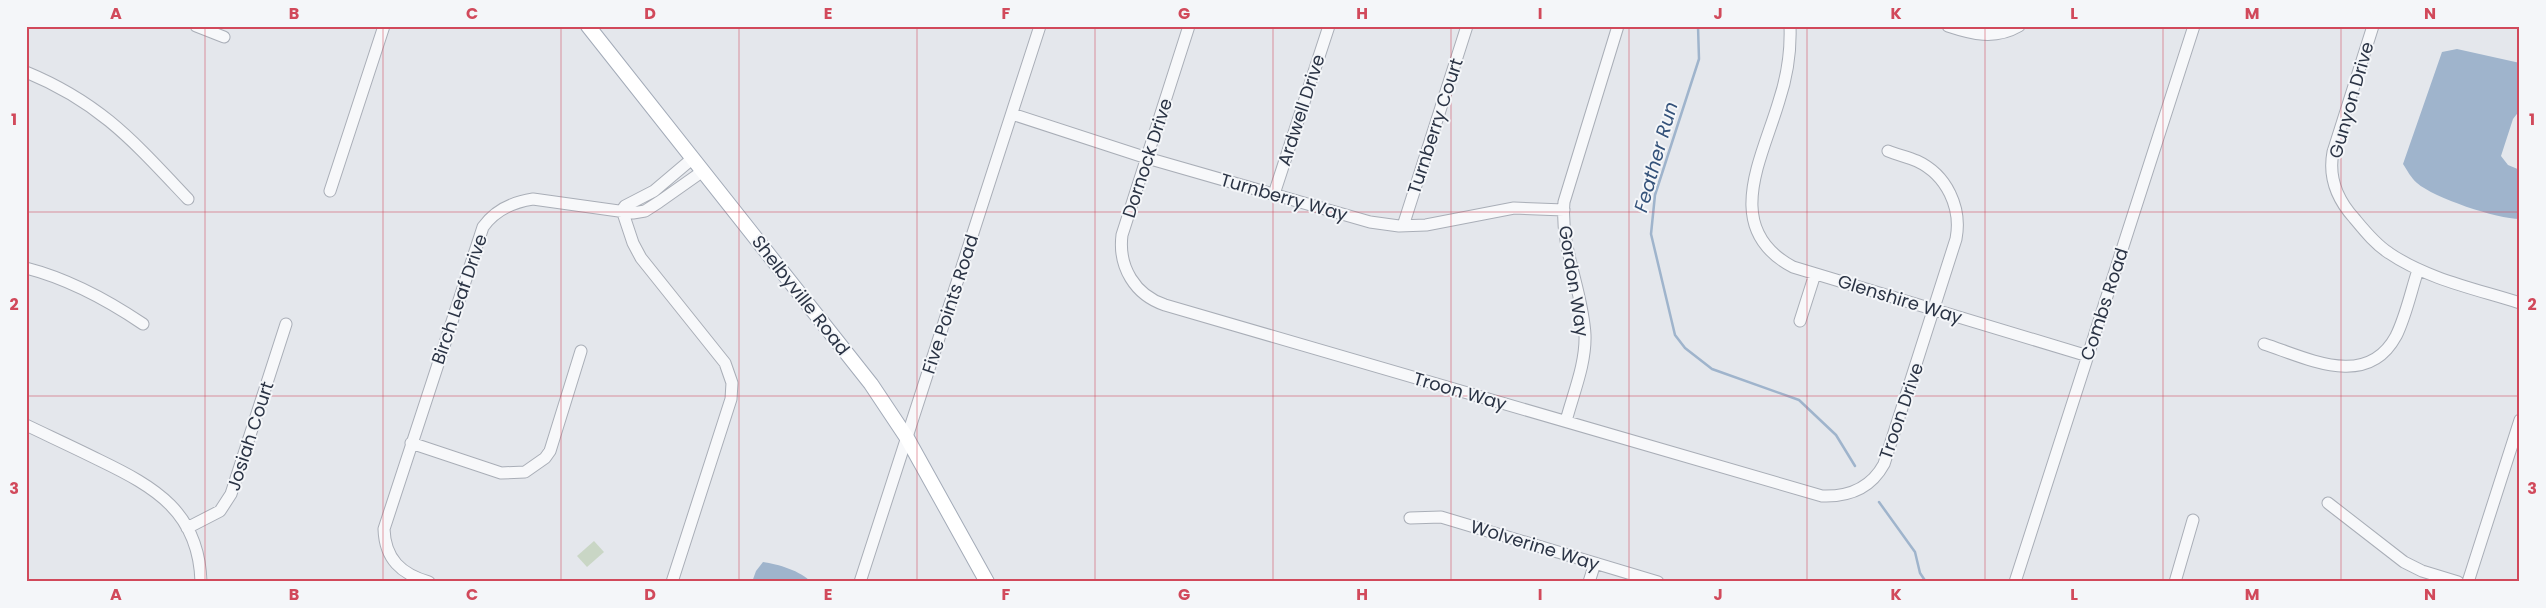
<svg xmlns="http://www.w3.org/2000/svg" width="2546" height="608" font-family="Poppins,sans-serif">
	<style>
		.green { fill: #c9d6c5 }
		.water { fill: #9fb4cc }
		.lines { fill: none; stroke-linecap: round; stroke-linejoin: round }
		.stream { stroke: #9fb4cc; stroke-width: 2.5 }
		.minor-casing { stroke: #a9aeb7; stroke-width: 13 }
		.major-casing { stroke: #a3abb8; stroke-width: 16 }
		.minor { stroke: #f7f8fa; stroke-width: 11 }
		.major { stroke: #fff; stroke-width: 14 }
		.grid { fill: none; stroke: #d1495b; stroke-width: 1; stroke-opacity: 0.55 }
		.labels { text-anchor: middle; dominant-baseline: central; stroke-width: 4; stroke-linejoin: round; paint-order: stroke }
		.street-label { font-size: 18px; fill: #2b3445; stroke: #f4f6f9 }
		.water-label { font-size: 19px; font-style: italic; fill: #34527a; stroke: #f4f6f9 }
		.neatline { fill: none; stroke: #d1495b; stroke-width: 2 }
		.grid-label { font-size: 16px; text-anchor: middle; font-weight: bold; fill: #d1495b }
	</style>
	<rect width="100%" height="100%" fill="#e4e7ec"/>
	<!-- green -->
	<path class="green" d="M 594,541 L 604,552 L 587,567 L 577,556 Z"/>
	<!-- water -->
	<path class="water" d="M 2457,49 L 2520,63 L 2520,110 L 2513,119 L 2501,156 L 2508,165 L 2520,170 L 2520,219 C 2497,219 2434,198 2417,183 C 2411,178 2407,170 2403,164 L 2442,52 Z
		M 763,562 C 778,564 801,571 811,582 L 752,582 L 756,571 Z"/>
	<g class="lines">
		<!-- stream -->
		<path class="stream" d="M 1698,26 L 1699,59 L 1655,195 L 1651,234 L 1675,335 L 1685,348 L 1712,369 L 1799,400 L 1836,435 L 1855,466
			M 1879,502 L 1915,552 L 1920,573 L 1926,582"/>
		<defs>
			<path id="minor" d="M 196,26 L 224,37
				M 1189,26 L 1122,235 C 1118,267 1135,295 1165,305 L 1822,496 C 1849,497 1871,488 1884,464 L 1956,239 C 1962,208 1947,175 1917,161 C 1908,157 1898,155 1888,151
				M 1790,26 C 1791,52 1787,77 1779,101 C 1762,159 1721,229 1793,267 L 2088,356
				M 1948,26 C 1972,34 1995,40 2019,26
				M 2373,26 L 2333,152 C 2328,178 2337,199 2354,218 C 2364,230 2375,244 2389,253 C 2427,279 2476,289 2520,303
				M 26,72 C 101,103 134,142 188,199
				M 1012,114 L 1147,158 L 1370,222 L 1399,226 L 1426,225 L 1514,208 L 1564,210
				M 330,191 L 384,26
				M 1274,194 L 1329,26
				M 622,210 L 633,243 L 641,258 L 725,363 L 732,383 L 731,399 L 672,582
				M 622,210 L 625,206 L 654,191 L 693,158
				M 1403,226 L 1467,26
				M 26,268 C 69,279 106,299 143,324
				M 1800,321 L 1815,274
				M 2264,344 C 2307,358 2367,390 2396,336 C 2406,316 2411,291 2418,270
				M 1566,421 C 1573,394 1586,364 1585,335 C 1583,291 1560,248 1564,202 L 1618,26
				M 26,425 C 51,437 75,448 99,460 C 155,487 199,512 201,582
				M 411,443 L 501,473 L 525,472 L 545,458 L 550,451 L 581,351
				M 2328,503 L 2404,562 L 2422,571 L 2458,582
				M 1410,518 L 1441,517 L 1658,582
				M 187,528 L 220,511 L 231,494 L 286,324
				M 429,582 C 401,574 385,559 384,529 L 483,227 C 495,210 513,202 533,199 L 633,213 L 645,211 L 659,202 L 703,171
				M 860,582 L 1040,26
				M 1589,582 L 1595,563
				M 2015,582 L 2194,26
				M 2175,582 L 2193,520
				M 2468,582 L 2520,420"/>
			<path id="major" d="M 588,26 L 871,384 L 907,438 L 987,582"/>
		</defs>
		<!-- minor casing -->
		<use href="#minor" class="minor-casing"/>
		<!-- major casing -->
		<use href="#major" class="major-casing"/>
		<!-- minor -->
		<use href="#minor" class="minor"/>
		<!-- major -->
		<use href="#major" class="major"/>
	</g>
	<!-- grid -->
	<path class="grid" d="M 205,26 L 205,582M 383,26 L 383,582M 561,26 L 561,582M 739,26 L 739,582M 917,26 L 917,582M 1095,26 L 1095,582M 1273,26 L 1273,582M 1451,26 L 1451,582M 1629,26 L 1629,582M 1807,26 L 1807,582M 1985,26 L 1985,582M 2163,26 L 2163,582M 2341,26 L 2341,582M 26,212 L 2520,212M 26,396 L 2520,396"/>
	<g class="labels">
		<!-- street labels -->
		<g class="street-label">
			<text transform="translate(2351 100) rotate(-74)">Gunyon Drive</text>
			<text transform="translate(1301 110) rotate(-72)">Ardwell Drive</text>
			<text transform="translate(1435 126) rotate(-72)">Turnberry Court</text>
			<text transform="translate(1147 158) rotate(-72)">Dornock Drive</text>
			<text transform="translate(1284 197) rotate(16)">Turnberry Way</text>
			<text transform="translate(1574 281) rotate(81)">Gordon Way</text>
			<text transform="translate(801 295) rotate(52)">Shelbyville Road</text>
			<text transform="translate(459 299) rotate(-71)">Birch Leaf Drive</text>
			<text transform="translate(1900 299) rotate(17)">Glenshire Way</text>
			<text transform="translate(950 304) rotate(-72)">Five Points Road</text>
			<text transform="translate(2104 304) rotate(-72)">Combs Road</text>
			<text transform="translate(1460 391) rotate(16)">Troon Way</text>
			<text transform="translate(1901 411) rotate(-71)">Troon Drive</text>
			<text transform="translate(250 436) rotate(-72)">Josiah Court</text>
			<text transform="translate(1535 545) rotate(17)">Wolverine Way</text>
		</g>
		<!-- water labels -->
		<g class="water-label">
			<text transform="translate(1656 157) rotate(-74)">Feather Run</text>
		</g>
	</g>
	<!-- border -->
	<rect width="2546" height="608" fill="none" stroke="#f4f6f9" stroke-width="55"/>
	<rect x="28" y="28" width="2490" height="552" class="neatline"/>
	<g class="grid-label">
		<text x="116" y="19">A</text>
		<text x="294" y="19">B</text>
		<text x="472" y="19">C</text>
		<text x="650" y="19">D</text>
		<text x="828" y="19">E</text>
		<text x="1006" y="19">F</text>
		<text x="1184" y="19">G</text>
		<text x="1362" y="19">H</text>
		<text x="1540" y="19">I</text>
		<text x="1718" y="19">J</text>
		<text x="1896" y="19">K</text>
		<text x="2074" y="19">L</text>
		<text x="2252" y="19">M</text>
		<text x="2430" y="19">N</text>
		<text x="14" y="125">1</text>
		<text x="2532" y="125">1</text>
		<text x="14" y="310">2</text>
		<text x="2532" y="310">2</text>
		<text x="14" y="494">3</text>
		<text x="2532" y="494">3</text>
		<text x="116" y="600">A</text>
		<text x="294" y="600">B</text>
		<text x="472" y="600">C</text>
		<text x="650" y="600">D</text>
		<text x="828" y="600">E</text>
		<text x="1006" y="600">F</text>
		<text x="1184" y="600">G</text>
		<text x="1362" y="600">H</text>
		<text x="1540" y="600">I</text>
		<text x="1718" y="600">J</text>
		<text x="1896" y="600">K</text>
		<text x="2074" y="600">L</text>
		<text x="2252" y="600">M</text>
		<text x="2430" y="600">N</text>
	</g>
</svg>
